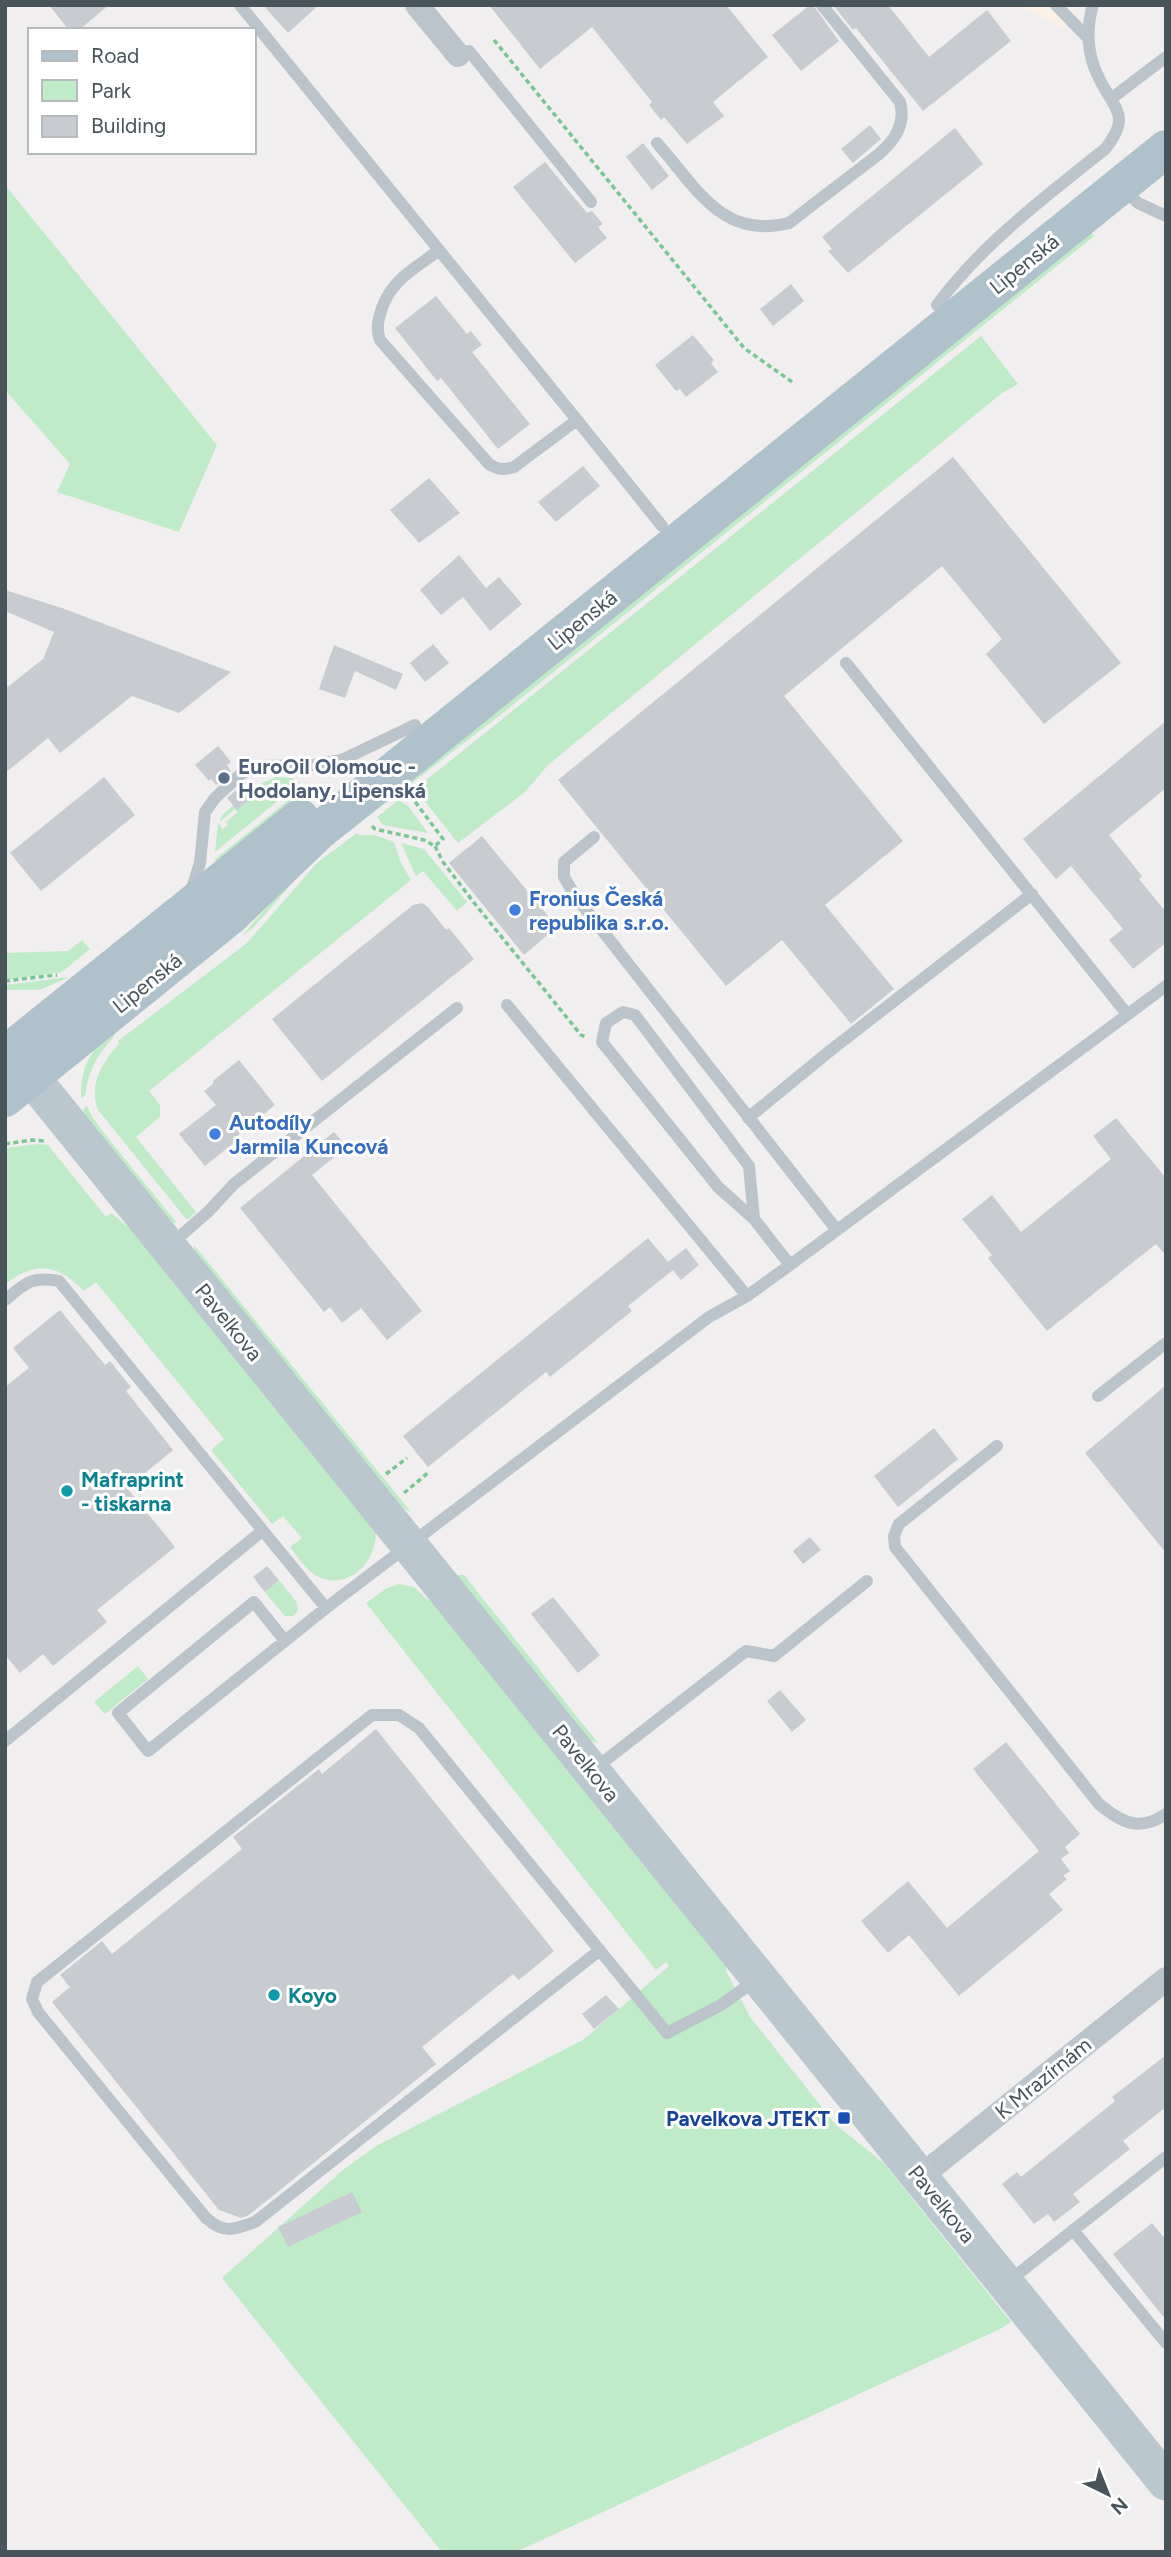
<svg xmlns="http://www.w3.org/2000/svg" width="1171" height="2557" font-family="Figtree,sans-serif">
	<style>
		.commercial { fill: #faf2e8 }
		.green { fill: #bfebc9 }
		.building { fill: #c8ccd0 }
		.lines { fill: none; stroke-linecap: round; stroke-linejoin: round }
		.path { stroke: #7ac695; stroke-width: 3.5; stroke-dasharray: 5 3.5; stroke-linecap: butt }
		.lane { stroke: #bac4ca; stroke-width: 12 }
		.street { stroke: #bac4ca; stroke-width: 24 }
		.secondary { stroke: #bbc7ce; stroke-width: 37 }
		.primary { stroke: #afc1cb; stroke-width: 38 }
		.service-dot { fill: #5c6f8a; stroke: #fff; stroke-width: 2.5 }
		.shop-dot { fill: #3f7fe0; stroke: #fff; stroke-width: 2.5 }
		.culture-dot { fill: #0f9aa8; stroke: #fff; stroke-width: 2.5 }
		.transit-dot { fill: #1a4fb4; stroke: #fff; stroke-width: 2.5 }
		.labels { text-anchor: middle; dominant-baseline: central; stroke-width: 6; stroke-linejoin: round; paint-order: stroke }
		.street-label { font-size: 21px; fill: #47545a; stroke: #fff }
		.service-label { font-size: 21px; font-weight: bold; fill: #4e5e75; stroke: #fff; text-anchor: start }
		.shop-label { font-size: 21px; font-weight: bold; fill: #366cbe; stroke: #fff; text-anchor: start }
		.culture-label { font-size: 21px; font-weight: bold; fill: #0d838f; stroke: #fff; text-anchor: start }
		.transit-label { font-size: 21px; font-weight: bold; fill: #164399; stroke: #fff; text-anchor: end }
	</style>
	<rect width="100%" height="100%" fill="#f0eeee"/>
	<!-- commercial -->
	<path class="commercial" d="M 1017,5 L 1076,5 L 1064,29 Z"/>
	<!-- green -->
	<path class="green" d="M 5,185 L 217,445 L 179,532 L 57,492 L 70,464 L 5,390 Z
		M 1088,229 L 1094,236 L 499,716 L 313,859 L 254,927 L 241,937 L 310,858 Z
		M 981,336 L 1018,384 L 1002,393 L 565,751 L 548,765 L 525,792 L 458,843 L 423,799 L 420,785 Z
		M 276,777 L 291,778 L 300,783 L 215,852 L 218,823 L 223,829 L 228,825 L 226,822 L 238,812 L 235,809 L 220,822 L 221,816 L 256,786 Z
		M 305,787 L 311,790 L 312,794 L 225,863 L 216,863 L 215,859 Z
		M 399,800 L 408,806 L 428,833 L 383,825 L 377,817 Z
		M 357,833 L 360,835 L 375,835 L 394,842 L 401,863 L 411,880 L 149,1091 L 160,1105 L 160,1117 L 136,1137 L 196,1212 L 187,1220 L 98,1110 C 88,1085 103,1061 119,1044 L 118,1041 L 247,943 L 318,862 Z
		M 401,843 L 424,849 L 467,902 L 457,911 L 423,871 L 416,876 Z
		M 82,940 L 90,949 L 62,972 L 5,980 L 5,953 L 68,951 Z
		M 69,977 L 40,990 L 5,990 L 5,985 Z
		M 114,1033 L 114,1037 C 97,1054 88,1072 85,1096 L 81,1098 C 81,1066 89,1051 114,1033 Z
		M 87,1106 L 93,1118 L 111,1142 L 177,1223 L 172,1223 L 88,1124 L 83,1109 Z
		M 38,1144 L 48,1145 L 106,1217 L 111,1213 L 115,1216 L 152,1247 L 376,1531 C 377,1562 348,1592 317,1576 C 306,1570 298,1557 290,1547 L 302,1538 L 283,1516 L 272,1524 L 211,1450 L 224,1439 L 96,1282 L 84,1291 C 56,1263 36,1261 5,1284 L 5,1148 Z
		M 194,1245 L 411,1512 L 404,1509 L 194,1257 Z
		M 458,1575 L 464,1575 L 598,1743 L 586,1740 L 453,1579 Z
		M 279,1580 L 297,1603 L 298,1611 L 293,1616 L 285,1616 L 265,1592 Z
		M 399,1584 L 414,1587 L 428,1600 L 434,1596 L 725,1959 L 726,1971 L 750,2017 L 836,2125 L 884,2163 L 1011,2322 L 1000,2329 L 516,2552 L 442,2552 L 222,2278 L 343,2170 L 376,2146 L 583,2040 L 669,1966 L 666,1962 L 656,1970 L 366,1603 L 387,1588 Z
		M 138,1666 L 148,1679 L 105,1714 L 94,1702 Z"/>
	<!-- building -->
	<path class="building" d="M 49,5 L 109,5 L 79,30 L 69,30 Z
		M 263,5 L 319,5 L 288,33 Z
		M 489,5 L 726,5 L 768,57 L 713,102 L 724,116 L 687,144 L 664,117 L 661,120 L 649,105 L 652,102 L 592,27 L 540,69 Z
		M 810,5 L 813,5 L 839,41 L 801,71 L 772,35 Z
		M 833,5 L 888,5 L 929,57 L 987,10 L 1011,41 L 923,111 L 856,28 L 853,30 Z
		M 870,125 L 881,139 L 853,163 L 841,149 Z
		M 955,128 L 983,164 L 848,273 L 828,251 L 832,249 L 822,237 Z
		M 643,143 L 669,176 L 652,190 L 626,157 Z
		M 545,162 L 587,213 L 592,211 L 603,224 L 598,227 L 607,238 L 575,263 L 513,187 Z
		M 791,284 L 804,301 L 773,326 L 760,309 Z
		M 436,296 L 467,334 L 471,331 L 482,345 L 472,352 L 530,424 L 498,449 L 441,378 L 437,381 L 395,328 Z
		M 693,335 L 714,360 L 711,363 L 718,372 L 686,397 L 680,389 L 676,391 L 655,365 Z
		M 953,457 L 1121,663 L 1044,724 L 986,654 L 1002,639 L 942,566 L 784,696 L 903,841 L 825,905 L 894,989 L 851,1024 L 782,940 L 726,986 L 558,780 Z
		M 583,466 L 600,486 L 556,522 L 538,502 Z
		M 429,478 L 460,513 L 419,543 L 390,510 Z
		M 459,555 L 486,588 L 499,577 L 522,604 L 490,631 L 463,597 L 441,615 L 420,590 Z
		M 5,590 L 62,608 L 231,672 L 179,713 L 132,696 L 60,753 L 48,738 L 5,773 L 5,689 L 43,659 L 54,632 L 5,611 Z
		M 433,644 L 449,663 L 425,682 L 410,663 Z
		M 334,645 L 403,674 L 396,690 L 355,671 L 345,698 L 319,689 Z
		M 1166,721 L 1166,788 L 1109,835 L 1142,876 L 1139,879 L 1166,912 L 1166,943 L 1133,969 L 1109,940 L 1123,929 L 1071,866 L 1056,879 L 1023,839 Z
		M 218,746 L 231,762 L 227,765 L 231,771 L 216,785 L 211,779 L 209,781 L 195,765 Z
		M 104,777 L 135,815 L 41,891 L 10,853 Z
		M 243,784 L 253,796 L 237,810 L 227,798 Z
		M 482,836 L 557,927 L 524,955 L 449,863 Z
		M 422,903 L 428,907 L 446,930 L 449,928 L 474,959 L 322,1081 L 272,1019 L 413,905 Z
		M 239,1060 L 275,1105 L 238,1135 L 240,1138 L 205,1166 L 179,1134 L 216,1105 L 204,1091 L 213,1084 L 213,1081 Z
		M 1116,1118 L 1166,1178 L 1166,1256 L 1156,1244 L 1047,1331 L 988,1258 L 992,1255 L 962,1219 L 992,1195 L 1021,1232 L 1111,1159 L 1093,1136 Z
		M 334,1132 L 347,1147 L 312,1175 L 422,1311 L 387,1340 L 361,1308 L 342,1323 L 330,1307 L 324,1312 L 240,1208 Z
		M 648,1238 L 668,1262 L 686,1248 L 699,1265 L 681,1280 L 673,1270 L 628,1306 L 632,1311 L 550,1377 L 546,1372 L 428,1467 L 403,1436 Z
		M 60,1310 L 105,1365 L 110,1361 L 131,1387 L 126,1391 L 173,1450 L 127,1488 L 175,1547 L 97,1610 L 107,1622 L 53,1666 L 43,1654 L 20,1673 L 5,1655 L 5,1387 L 29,1368 L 13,1348 Z
		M 1166,1385 L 1166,1553 L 1085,1453 Z
		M 934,1428 L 958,1459 L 898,1507 L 874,1476 Z
		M 810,1537 L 821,1550 L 803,1564 L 793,1551 Z
		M 267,1566 L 279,1580 L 265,1592 L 253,1577 Z
		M 553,1597 L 600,1655 L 578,1673 L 531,1614 Z
		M 780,1690 L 806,1720 L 792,1732 L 767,1701 Z
		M 376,1729 L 554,1951 L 519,1980 L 513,1974 L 422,2047 L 436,2064 L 249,2215 L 241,2218 L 219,2210 L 52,2002 L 70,1987 L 60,1975 L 102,1941 L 112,1954 L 242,1849 L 233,1837 L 319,1769 L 322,1774 Z
		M 1006,1742 L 1080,1834 L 1065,1847 L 1069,1853 L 1061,1859 L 1070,1871 L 1063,1876 L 1067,1879 L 1049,1894 L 1063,1910 L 959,1996 L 909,1935 L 888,1953 L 861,1921 L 908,1881 L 947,1928 L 1039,1851 L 973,1769 Z
		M 606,1995 L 619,2009 L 594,2029 L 582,2014 Z
		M 1166,2055 L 1166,2107 L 1123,2141 L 1130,2149 L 1073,2194 L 1080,2202 L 1054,2222 L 1048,2214 L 1034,2224 L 1002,2184 L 1017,2172 L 1021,2177 L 1115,2101 L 1112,2097 Z
		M 352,2192 L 362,2212 L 288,2247 L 278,2227 Z
		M 1152,2223 L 1166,2240 L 1166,2320 L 1113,2254 Z"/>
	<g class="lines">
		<!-- path -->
		<path class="path" d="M 494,40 L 744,348 L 795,384
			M 372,826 L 375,829 L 424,840 L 435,846 L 443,839 L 410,795
			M 435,846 L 443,862 L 475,904 L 581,1035 L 586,1037
			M 5,981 L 57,975
			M 5,1144 L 32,1140 L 45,1141
			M 386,1474 L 407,1458
			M 404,1493 L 429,1472"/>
		<!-- lane -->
		<path class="lane" d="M 240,5 L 439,250
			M 1056,5 L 1088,38
			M 458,55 L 469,51 L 591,202
			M 1112,98 L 1166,57
			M 657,143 C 696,187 722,240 789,223 L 879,154 C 895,140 906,124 900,102 L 822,5
			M 1123,188 L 1138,203 L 1166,216
			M 439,250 L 577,420 L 514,467 C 504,470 498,470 489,464 L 380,340 C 376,328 378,320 382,308 C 393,278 415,269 439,250 Z
			M 937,305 C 984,242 1044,198 1105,149 C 1133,114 1113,109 1098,76 C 1087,54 1086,28 1093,5
			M 577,420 L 662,526
			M 846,663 L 1127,1014
			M 594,837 L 564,862 L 564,877 L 576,897 L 836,1229
			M 192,888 L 200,863 L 205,812 L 215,798 L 241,774 L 260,766 L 314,765 L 342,760 L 415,725
			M 507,1005 L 747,1296
			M 748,1118 L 831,1050 L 1032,894
			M 754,1219 L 718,1187 L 602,1042 L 606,1023 L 623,1012 L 635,1015 L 749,1166 L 754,1219 L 790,1265
			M 171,1244 L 208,1212 L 234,1184 L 457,1008
			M 5,1300 C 26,1283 31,1276 59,1281 L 326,1608
			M 1098,1396 L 1166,1343
			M 997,1446 L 899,1524 L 894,1536 L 895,1547 L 1099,1804 C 1122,1823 1139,1832 1166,1814
			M 285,1641 L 254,1602 L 118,1713 L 148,1751 L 326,1608 L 709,1317 L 747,1296 L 790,1265 L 1166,986
			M 5,1741 L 262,1531
			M 593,1770 L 746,1651 L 774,1656 L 867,1581
			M 600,1950 L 255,2222 C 234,2230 224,2234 206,2218 L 38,2012 L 32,1999 L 37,1982 L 372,1715 L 399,1715 L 419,1728 L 667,2033 L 721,2005 L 756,1980
			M 1073,2230 L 1166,2343
			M 1009,2281 L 1166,2157"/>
		<!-- street -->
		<path class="street" d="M 417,5 L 458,55
			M 920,2177 L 1166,1979"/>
		<!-- secondary -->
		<path class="secondary" d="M 31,1077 L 1166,2482"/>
		<!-- primary -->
		<path class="primary" d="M 5,1055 L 300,818
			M 5,1098 L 230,916 L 318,832 L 1166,149"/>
	</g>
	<!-- markers -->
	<circle class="service-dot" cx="224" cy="778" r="7"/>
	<g class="shop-dot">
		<circle cx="515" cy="910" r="7"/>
		<circle cx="215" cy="1134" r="7"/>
	</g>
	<g class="culture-dot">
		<circle cx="67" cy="1491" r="7"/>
		<circle cx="274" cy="1995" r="7"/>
	</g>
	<rect class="transit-dot" x="837" y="2111" width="14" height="14" rx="3.5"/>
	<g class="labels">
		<!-- street labels -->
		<g class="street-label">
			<text transform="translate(1024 264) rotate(-39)">Lipenská</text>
			<text transform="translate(582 620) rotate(-39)">Lipenská</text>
			<text transform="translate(147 983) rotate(-39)">Lipenská</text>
			<text transform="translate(229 1322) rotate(51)">Pavelkova</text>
			<text transform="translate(586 1763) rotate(51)">Pavelkova</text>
			<text transform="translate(1043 2078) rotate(-39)">K Mrazírnám</text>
			<text transform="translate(942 2204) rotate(51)">Pavelkova</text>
		</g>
		<!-- service labels -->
		<g class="service-label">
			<text x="238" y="766">EuroOil Olomouc -<tspan x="238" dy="24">Hodolany, Lipenská</tspan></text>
		</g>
		<!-- shop labels -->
		<g class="shop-label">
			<text x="529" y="898">Fronius Česká<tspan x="529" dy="24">republika s.r.o.</tspan></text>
			<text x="229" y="1122">Autodíly<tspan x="229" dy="24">Jarmila Kuncová</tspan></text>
		</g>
		<!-- culture labels -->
		<g class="culture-label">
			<text x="81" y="1479">Mafraprint<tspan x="81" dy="24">- tiskarna</tspan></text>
			<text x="288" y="1995">Koyo</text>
		</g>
		<!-- transit labels -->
		<g class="transit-label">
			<text x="830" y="2118">Pavelkova JTEKT</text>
		</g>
	</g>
	<!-- border -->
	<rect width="1171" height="2557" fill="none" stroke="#47545a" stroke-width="14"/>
	<!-- legend -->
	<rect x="28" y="28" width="228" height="126" fill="#ffffff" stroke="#b5bbbd" stroke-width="2"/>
	<rect x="42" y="51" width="35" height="10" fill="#afc1cb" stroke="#b5bbbd" stroke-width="2"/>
	<text x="91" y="63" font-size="21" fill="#47545a">Road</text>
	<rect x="42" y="80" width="35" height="21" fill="#bfebc9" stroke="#b5bbbd" stroke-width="2"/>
	<text x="91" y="98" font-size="21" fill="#47545a">Park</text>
	<rect x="42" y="116" width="35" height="21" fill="#c8ccd0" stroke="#b5bbbd" stroke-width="2"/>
	<text x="91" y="133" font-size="21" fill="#47545a">Building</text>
	<!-- north arrow -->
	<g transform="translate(1108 2494) rotate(137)" stroke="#ffffff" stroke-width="5" paint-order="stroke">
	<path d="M0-5L12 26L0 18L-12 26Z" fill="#47545a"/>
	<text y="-10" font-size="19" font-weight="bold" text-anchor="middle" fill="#47545a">N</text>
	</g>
</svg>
